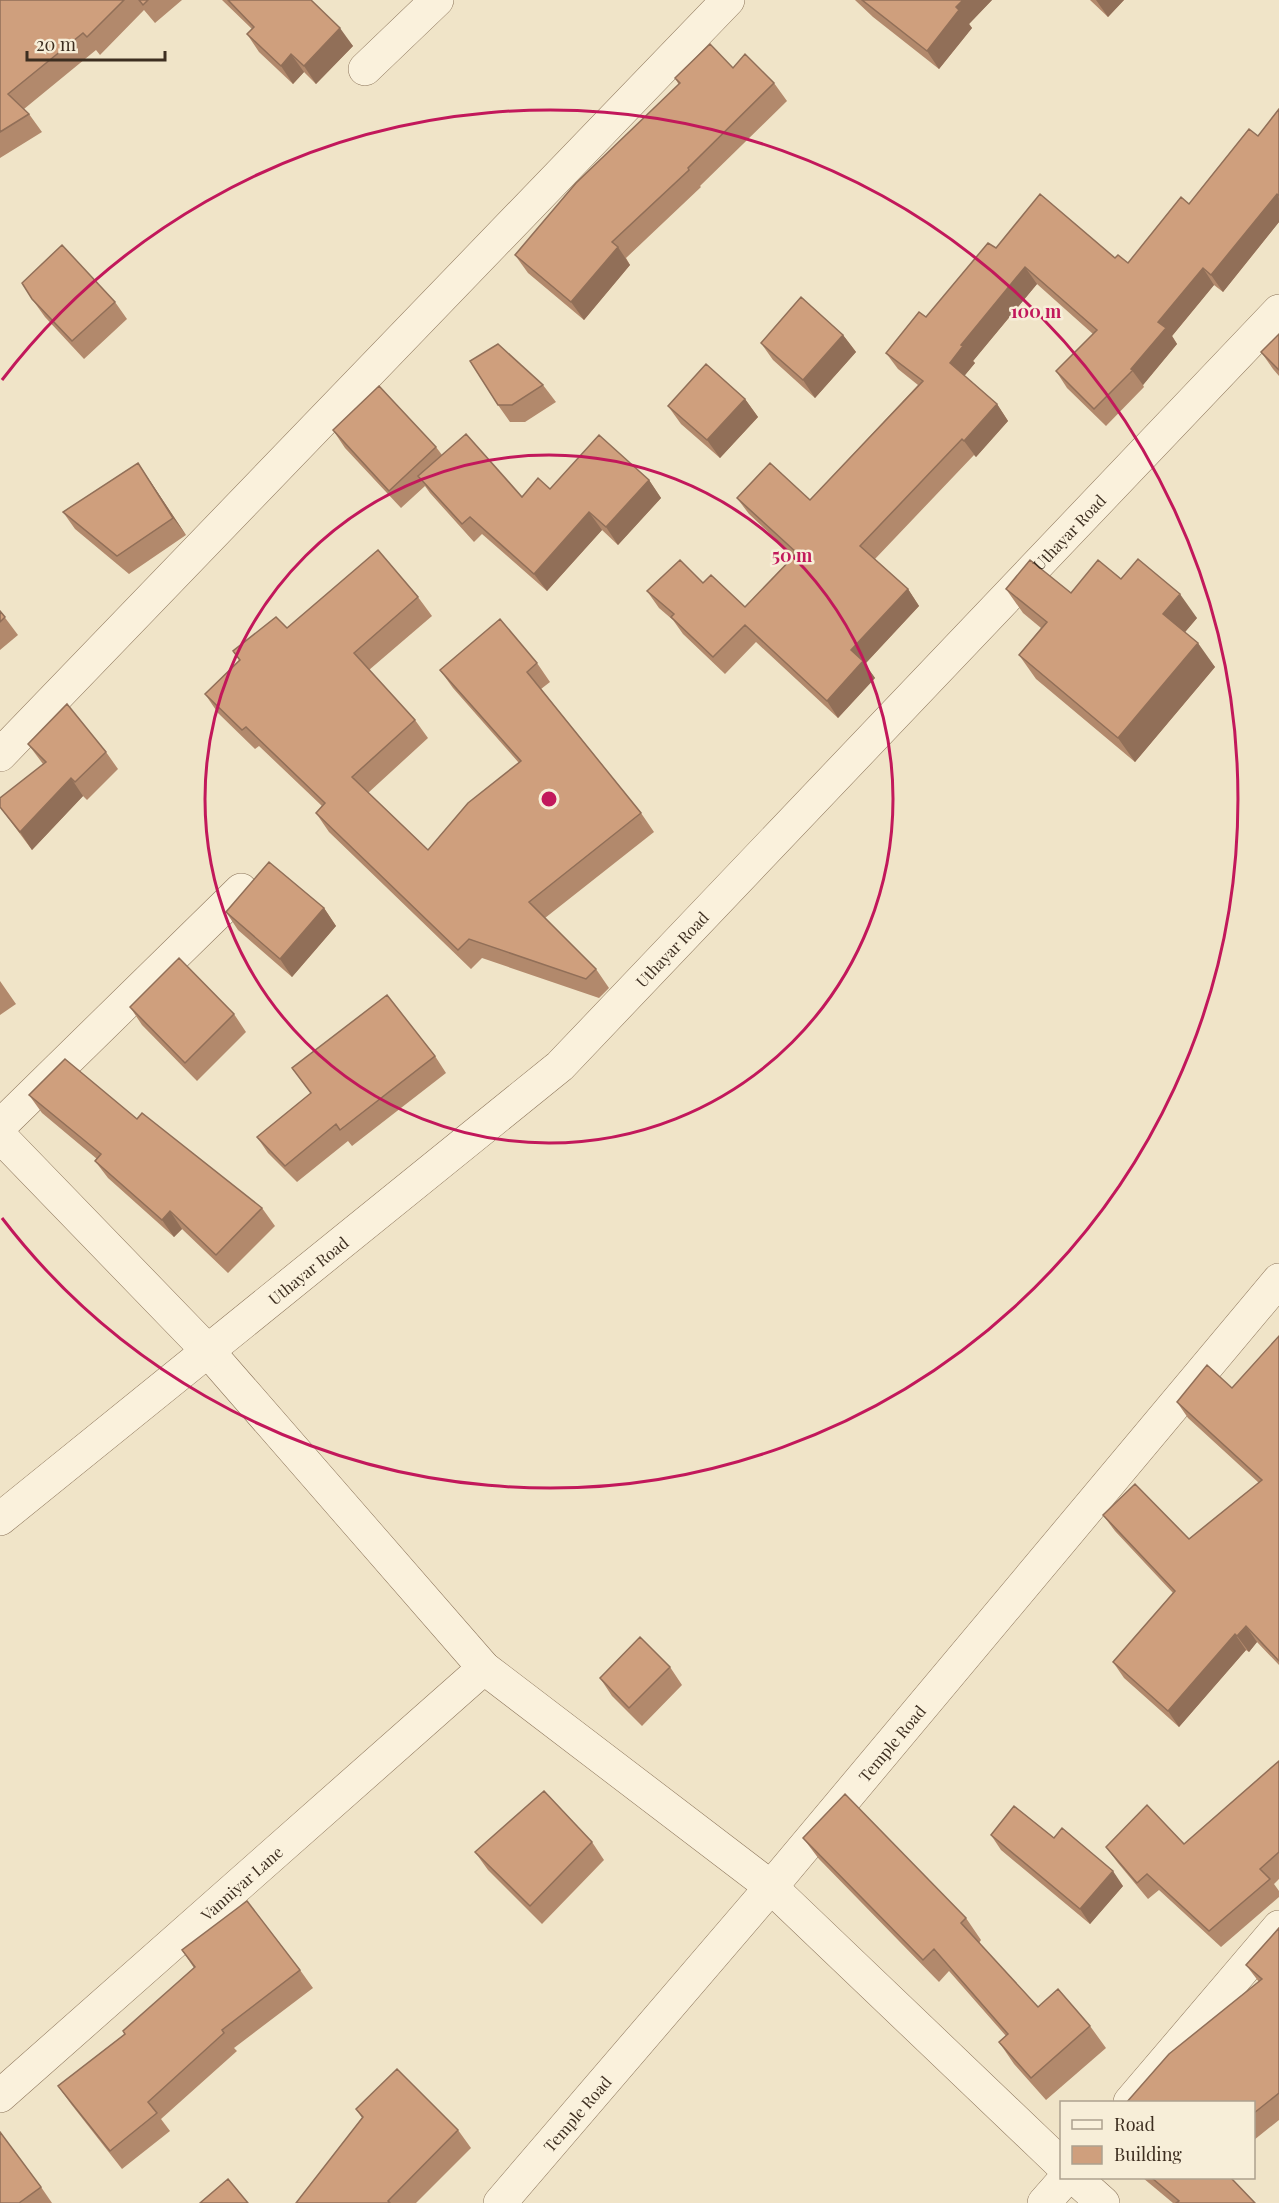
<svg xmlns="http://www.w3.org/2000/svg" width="1279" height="2203" font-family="'Playfair Display',serif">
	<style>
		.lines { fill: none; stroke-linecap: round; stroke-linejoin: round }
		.minor-casing { stroke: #8d765c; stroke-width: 34 }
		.minor { stroke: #faf1dc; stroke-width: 33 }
		.wall { fill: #b2896c }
		.shaded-wall { fill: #916f58 }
		.building { fill: #cf9f7d; stroke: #916f58; stroke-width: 1.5 }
		.ring { fill: none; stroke: #c2185b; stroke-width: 3 }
		.labels { text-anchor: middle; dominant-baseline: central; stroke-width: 5; stroke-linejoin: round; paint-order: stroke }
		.street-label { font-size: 16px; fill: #3d2e20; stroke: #f7eed8 }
		.centre { fill: #c2185b; stroke: #f7eed8; stroke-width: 3 }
		.ring-label { font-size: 18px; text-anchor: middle; font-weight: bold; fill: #c2185b; stroke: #f7eed8; stroke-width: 5; stroke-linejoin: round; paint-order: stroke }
	</style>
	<rect width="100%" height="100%" fill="#f0e4c8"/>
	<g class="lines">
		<defs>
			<g id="minor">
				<path d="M 365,69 L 437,0"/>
				<path d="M 0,755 L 728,0"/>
				<path d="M 0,1126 L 241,890"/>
				<path d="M 0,1136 L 207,1350 L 484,1668 L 771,1887 L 1062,2165"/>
				<path id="s1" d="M 0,1519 L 560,1066 L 1279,311"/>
				<path id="s2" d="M 0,2096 L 484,1668"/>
				<path d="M 1130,2102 L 1279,1927"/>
				<path d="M 1075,2178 L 1103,2203"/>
				<path id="s3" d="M 500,2203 L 771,1887 L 1279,1280"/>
				<path d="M 1044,2203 L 1066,2178"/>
			</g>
		</defs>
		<!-- minor casing -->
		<use href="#minor" class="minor-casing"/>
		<!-- minor -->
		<use href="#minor" class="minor"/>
	</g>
	<!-- wall -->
	<path class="wall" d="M 0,0 L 182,0 L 155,23 L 144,10 L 100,55 L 96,50 L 24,109 L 29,114 L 42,132 L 0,158 Z
		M 222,0 L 311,0 L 353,46 L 316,84 L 304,72 L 293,84 L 259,52 L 247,34 L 252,29 Z
		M 855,0 L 992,0 L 969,24 L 972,28 L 939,69 L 873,17 Z
		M 1090,0 L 1124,0 L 1108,17 Z
		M 733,68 L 774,83 L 787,101 L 700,186 L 701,187 L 626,258 L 630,265 L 584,320 L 528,273 L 515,255 L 679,85 L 675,78 Z
		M 1279,109 L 1279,222 L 1223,292 L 1214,285 L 1172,336 L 1177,344 L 1143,385 L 1144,387 L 1106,426 L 1067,388 L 1056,371 L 1093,334 L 1037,284 L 973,361 L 975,363 L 964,376 L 997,404 L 1008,421 L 976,457 L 974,455 L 875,559 L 908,589 L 919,606 L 865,664 L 875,678 L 838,718 L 756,642 L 725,674 L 683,634 L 673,620 L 659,608 L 647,591 L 703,583 L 745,607 L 794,556 L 749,514 L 737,498 L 810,500 L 918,385 L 898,369 L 886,353 L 926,317 L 996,248 L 1115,258 L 1128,263 L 1258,136 Z
		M 32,299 L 115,302 L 127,319 L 84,359 L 45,317 Z
		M 1279,334 L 1279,376 L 1273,369 L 1261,352 Z
		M 843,335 L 856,352 L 815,398 L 773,360 L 761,343 Z
		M 543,385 L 556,402 L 525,422 L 510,422 L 498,405 Z
		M 745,399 L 758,417 L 720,458 L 681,424 L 668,406 Z
		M 333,430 L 436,447 L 442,455 L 522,497 L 550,489 L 649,480 L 661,498 L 618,545 L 602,530 L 547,591 L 482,534 L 474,542 L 430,493 L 425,486 L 401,508 L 345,448 Z
		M 150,481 L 186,535 L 129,574 L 75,529 L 63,512 Z
		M 1121,579 L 1197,618 L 1185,632 L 1215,667 L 1135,762 L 1036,679 L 1019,655 L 1041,628 L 1023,613 L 1006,589 L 1071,593 Z
		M 418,597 L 432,616 L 369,670 L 415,720 L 428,738 L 368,793 L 428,850 L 519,763 L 453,688 L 440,670 L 537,663 L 550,682 L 541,689 L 641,813 L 654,832 L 545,918 L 596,969 L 609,988 L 599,998 L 482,958 L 471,969 L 329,832 L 316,813 L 322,806 L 259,746 L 255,749 L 218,713 L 205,694 L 239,660 L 233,651 L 287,628 Z
		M 0,611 L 18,635 L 0,650 Z
		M 28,744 L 106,752 L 118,769 L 87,800 L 83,796 L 32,850 L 0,807 L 43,764 Z
		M 324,908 L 336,926 L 292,977 L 238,930 L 226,912 Z
		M 0,981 L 16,1004 L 0,1015 Z
		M 130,1007 L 234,1014 L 246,1032 L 197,1081 L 142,1025 Z
		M 435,1056 L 446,1073 L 352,1146 L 348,1141 L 297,1182 L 268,1153 L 257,1137 L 311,1093 L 292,1068 Z
		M 29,1095 L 137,1119 L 262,1208 L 275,1226 L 228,1273 L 182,1229 L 174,1237 L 108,1178 L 95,1161 L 97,1159 L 42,1113 Z
		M 1279,1336 L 1279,1665 L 1257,1642 L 1249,1652 L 1246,1650 L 1179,1727 L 1124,1678 L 1113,1662 L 1173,1593 L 1115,1531 L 1103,1515 L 1189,1539 L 1259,1483 L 1188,1418 L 1177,1402 L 1232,1388 Z
		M 670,1667 L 682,1685 L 642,1726 L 612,1696 L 600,1678 Z
		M 1279,1761 L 1279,1879 L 1274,1884 L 1279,1891 L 1279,1897 L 1221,1947 L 1159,1890 L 1148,1899 L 1118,1863 L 1106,1847 L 1184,1844 Z
		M 991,1835 L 1123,1886 L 1090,1924 L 1001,1850 Z
		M 803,1838 L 966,1918 L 981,1940 L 979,1943 L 1038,2007 L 1090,2026 L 1106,2048 L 1046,2100 L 1014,2064 L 999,2042 L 1006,2036 L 949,1971 L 939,1982 L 819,1859 Z
		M 592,1842 L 604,1860 L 542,1924 L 488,1870 L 475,1852 Z
		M 1279,1928 L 1279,2120 L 1254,2140 L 1254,2103 L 1259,1982 L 1246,1965 Z
		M 182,1950 L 300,1970 L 313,1988 L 234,2048 L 237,2051 L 161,2119 L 170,2131 L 122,2169 L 71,2104 L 58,2086 L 125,2034 L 194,1968 Z
		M 356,2109 L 458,2130 L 471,2148 L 416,2203 L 296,2203 L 362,2118 Z
		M 1143,2178 L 1231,2178 L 1255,2203 L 1173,2203 Z
		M 41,2187 L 52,2203 L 0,2203 Z"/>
	<!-- shaded-wall -->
	<path class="shaded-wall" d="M 963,0 L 992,0 L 969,24 L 972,28 L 939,69 L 927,51 L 956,7 Z
		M 1096,0 L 1124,0 L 1108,17 Z
		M 340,28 L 353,46 L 316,84 L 304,66 Z
		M 291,54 L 304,72 L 293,84 L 281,66 Z
		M 1277,194 L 1279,198 L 1279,222 L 1223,292 L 1211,275 Z
		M 618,247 L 630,265 L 584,320 L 571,302 Z
		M 1025,267 L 1037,284 L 973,361 L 975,363 L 961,380 L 950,363 L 961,345 Z
		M 1203,268 L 1214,285 L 1172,336 L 1177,344 L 1143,385 L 1131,369 L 1158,322 Z
		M 843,335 L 856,352 L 815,398 L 803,380 Z
		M 745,399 L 758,417 L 720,458 L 707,440 Z
		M 997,404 L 1008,421 L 976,457 L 964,441 Z
		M 138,463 L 186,535 L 173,518 Z
		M 649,480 L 661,498 L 618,545 L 606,527 Z
		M 589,512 L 602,530 L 547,591 L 534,574 Z
		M 908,589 L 919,606 L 865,664 L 875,678 L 838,718 L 827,701 L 851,650 Z
		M 1180,594 L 1197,618 L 1180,638 L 1163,614 Z
		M 1198,643 L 1215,667 L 1135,762 L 1118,738 Z
		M 71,778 L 83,796 L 32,850 L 20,832 Z
		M 324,908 L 336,926 L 292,977 L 280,959 Z
		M 170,1211 L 182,1229 L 174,1237 L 162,1220 Z
		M 1246,1626 L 1257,1642 L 1249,1652 L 1237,1636 Z
		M 1235,1634 L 1246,1650 L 1179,1727 L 1168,1711 Z
		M 1113,1871 L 1123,1886 L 1090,1924 L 1080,1909 Z"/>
	<!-- building -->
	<path class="building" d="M 0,0 L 124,0 L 87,37 L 83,33 L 8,94 L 29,114 L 0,132 Z
		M 139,0 L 148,0 L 143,5 Z
		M 228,0 L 311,0 L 340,28 L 304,66 L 291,54 L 281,66 L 247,34 L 254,27 Z
		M 862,0 L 963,0 L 956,7 L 959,10 L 927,51 Z
		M 710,44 L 733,68 L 745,54 L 774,83 L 688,168 L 689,170 L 612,242 L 618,247 L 571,302 L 515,255 L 576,183 L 680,83 L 675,78 Z
		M 1279,109 L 1279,196 L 1277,194 L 1211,275 L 1203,268 L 1158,322 L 1166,328 L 1131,369 L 1133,370 L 1094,409 L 1056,371 L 1097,330 L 1025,267 L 961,345 L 963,346 L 950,363 L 997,404 L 964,441 L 962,439 L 860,546 L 908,589 L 851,650 L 863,661 L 827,701 L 745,625 L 713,657 L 671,617 L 674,614 L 647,591 L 680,560 L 703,583 L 711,575 L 745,607 L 797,553 L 737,498 L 770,463 L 810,500 L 923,381 L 886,353 L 919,312 L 926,317 L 988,243 L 996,248 L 1040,194 L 1115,258 L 1118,255 L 1128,263 L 1181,197 L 1189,204 L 1249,129 L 1258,136 Z
		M 62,245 L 115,302 L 72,341 L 32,299 L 22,283 Z
		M 801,297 L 843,335 L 803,380 L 761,343 Z
		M 1279,334 L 1279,370 L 1261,352 Z
		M 498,344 L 543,385 L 512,405 L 498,405 L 470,361 Z
		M 706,364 L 745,399 L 707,440 L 668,406 Z
		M 379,386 L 436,447 L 389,491 L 333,430 Z
		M 466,434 L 522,497 L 538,478 L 550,489 L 599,435 L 649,480 L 606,527 L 589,512 L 534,574 L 470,517 L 462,524 L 418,476 Z
		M 138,463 L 173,518 L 117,556 L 63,512 Z
		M 378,550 L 418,597 L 354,653 L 415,720 L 352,777 L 428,850 L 468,803 L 521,761 L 440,670 L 500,619 L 537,663 L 527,672 L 641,813 L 529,902 L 596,969 L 586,979 L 469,939 L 458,950 L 316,813 L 325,803 L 246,727 L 242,730 L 205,694 L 240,660 L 233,651 L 276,617 L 287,628 Z
		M 1138,559 L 1180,594 L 1163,614 L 1198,643 L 1118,738 L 1019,655 L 1047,622 L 1006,589 L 1030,560 L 1071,593 L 1098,560 L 1121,579 Z
		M 0,611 L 5,617 L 0,622 Z
		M 67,704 L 106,752 L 75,782 L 71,778 L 20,832 L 0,807 L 0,798 L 46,762 L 28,744 Z
		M 269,862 L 324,908 L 280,959 L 226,912 Z
		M 179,958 L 234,1014 L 185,1063 L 130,1007 Z
		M 387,995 L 435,1056 L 340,1130 L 336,1124 L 285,1166 L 257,1137 L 311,1093 L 292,1068 Z
		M 65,1059 L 137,1119 L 142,1113 L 262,1208 L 216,1255 L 170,1211 L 162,1220 L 95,1161 L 101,1154 L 29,1095 Z
		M 1279,1336 L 1279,1661 L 1246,1626 L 1237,1636 L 1235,1634 L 1168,1711 L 1113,1662 L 1175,1591 L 1103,1515 L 1135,1484 L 1189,1539 L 1262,1480 L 1177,1402 L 1207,1365 L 1232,1388 Z
		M 640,1637 L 670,1667 L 629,1708 L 600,1678 Z
		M 1279,1761 L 1279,1852 L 1260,1869 L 1270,1879 L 1209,1931 L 1147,1874 L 1137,1883 L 1106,1847 L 1147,1805 L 1184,1844 Z
		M 544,1791 L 592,1842 L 530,1906 L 475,1852 Z
		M 845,1794 L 966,1918 L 961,1923 L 1038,2007 L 1058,1989 L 1090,2026 L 1031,2078 L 999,2042 L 1008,2034 L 934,1949 L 923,1960 L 803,1838 Z
		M 1014,1806 L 1054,1838 L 1062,1828 L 1113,1871 L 1080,1909 L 991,1835 Z
		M 247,1901 L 300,1970 L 222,2030 L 224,2033 L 148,2102 L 157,2113 L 110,2151 L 58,2086 L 125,2034 L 123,2031 L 195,1967 L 182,1950 Z
		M 1279,1928 L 1279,2093 L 1254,2113 L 1254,2103 L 1126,2103 L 1169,2054 L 1262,1979 L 1246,1965 Z
		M 397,2069 L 458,2130 L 388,2201 L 390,2203 L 296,2203 L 363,2117 L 356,2109 Z
		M 0,2132 L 41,2187 L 19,2203 L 0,2203 Z
		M 1152,2178 L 1231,2178 L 1255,2203 L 1176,2203 L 1179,2201 Z
		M 228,2179 L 248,2203 L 200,2203 Z"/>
	<!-- distance rings -->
	<g class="ring">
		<circle cx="549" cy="799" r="344"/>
		<path d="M2 380A689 689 0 1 1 2 1218"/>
	</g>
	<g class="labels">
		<!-- street labels -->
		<g class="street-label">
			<text stroke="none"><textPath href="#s1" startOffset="1458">Uthayar Road</textPath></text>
			<text stroke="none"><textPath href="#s1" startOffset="882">Uthayar Road</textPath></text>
			<text stroke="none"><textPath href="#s1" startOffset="396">Uthayar Road</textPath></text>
			<text stroke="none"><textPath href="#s3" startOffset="604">Temple Road</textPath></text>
			<text stroke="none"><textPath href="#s2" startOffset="322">Vanniyar Lane</textPath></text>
			<text stroke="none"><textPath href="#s3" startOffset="118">Temple Road</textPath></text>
		</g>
	</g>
	<circle cx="549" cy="799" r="9" class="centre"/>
	<g class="ring-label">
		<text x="1036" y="318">100 m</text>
		<text x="792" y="562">50 m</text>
	</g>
	<!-- legend -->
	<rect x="1060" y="2101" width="195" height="78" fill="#f7eed8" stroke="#ada18e" stroke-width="1.5"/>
	<rect x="1072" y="2120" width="30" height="9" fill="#faf1dc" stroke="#ada18e" stroke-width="1.5"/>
	<text x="1114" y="2131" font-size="18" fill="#3d2e20">Road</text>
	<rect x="1072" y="2146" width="30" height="18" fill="#cf9f7d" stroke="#ada18e" stroke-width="1.5"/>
	<text x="1114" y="2161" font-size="18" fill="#3d2e20">Building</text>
	<!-- scale -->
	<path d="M27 51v9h138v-9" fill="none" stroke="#3d2e20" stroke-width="3"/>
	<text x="36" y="51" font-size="18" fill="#3d2e20" stroke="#f7eed8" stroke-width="4.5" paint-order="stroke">20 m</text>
</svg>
